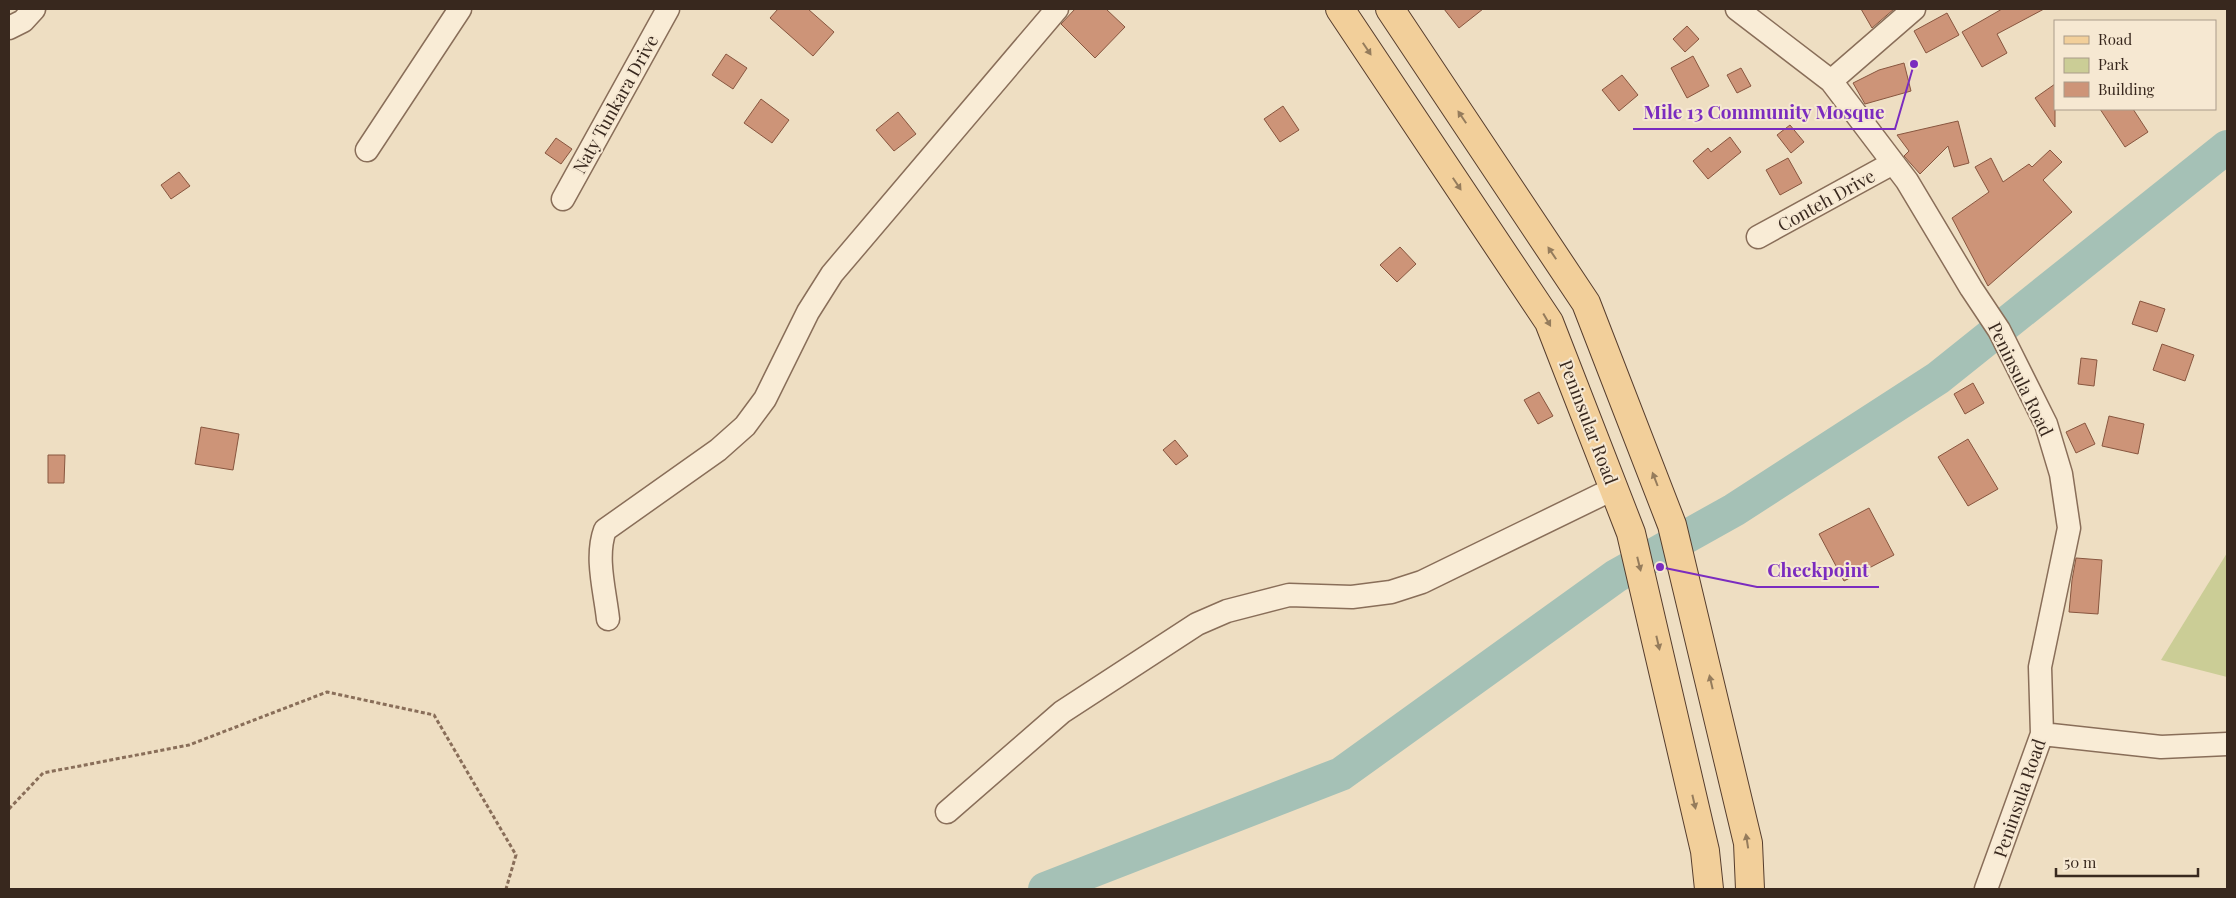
<svg xmlns="http://www.w3.org/2000/svg" width="2236" height="898" font-family="'Playfair Display',serif">
	<style>
		.green { fill: #cbcd96 }
		.lines { fill: none; stroke-linecap: round; stroke-linejoin: round }
		.river { stroke: #a5c1b6; stroke-width: 34 }
		.building { fill: #cd9478; stroke: #88563f }
		.street-casing { stroke: #896e59; stroke-width: 25 }
		.primary-casing { stroke: #563d2d; stroke-width: 30 }
		.path { stroke: #896e59; stroke-width: 3; stroke-dasharray: 4 2.5; stroke-linecap: butt }
		.street { stroke: #f9ecd6; stroke-width: 22 }
		.primary { stroke: #f2cf9a; stroke-width: 28 }
		.oneway { fill: #957c5c }
		.labels { text-anchor: middle; dominant-baseline: central; stroke-width: 4; stroke-linejoin: round; paint-order: stroke }
		.street-label { font-size: 18px; fill: #38281e; stroke: #f6e8d2 }
		.leader { fill: none; stroke: #7b2cbf; stroke-width: 2 }
		.callout-dot { fill: #7b2cbf; stroke: #f6e8d2; stroke-width: 2 }
		.callout-label { font-size: 19px; text-anchor: middle; font-weight: bold; fill: #7b2cbf; stroke: #f6e8d2; stroke-width: 4; stroke-linejoin: round; paint-order: stroke }
	</style>
	<rect width="100%" height="100%" fill="#eedec2"/>
	<!-- green -->
	<path class="green" d="M 2227,553 L 2227,677 L 2161,660 Z"/>
	<g class="lines">
		<!-- river -->
		<path class="river" d="M 1045,889 L 1341,774 L 1616,576 L 1734,510 L 1938,378 L 2227,147"/>
	</g>
	<!-- building -->
	<path class="building" d="M 778,9 L 808,9 L 834,32 L 813,56 L 770,18 Z
		M 1075,9 L 1106,9 L 1125,27 L 1095,58 L 1061,24 Z
		M 1444,9 L 1483,9 L 1459,28 Z
		M 1861,9 L 1894,9 L 1872,28 Z
		M 2002,9 L 2044,9 L 1997,34 L 2007,53 L 1982,67 L 1962,32 Z
		M 1947,13 L 1959,35 L 1926,53 L 1914,31 Z
		M 1687,26 L 1699,39 L 1685,52 L 1673,39 Z
		M 726,54 L 747,68 L 733,89 L 712,75 Z
		M 1693,56 L 1709,86 L 1687,98 L 1671,68 Z
		M 1904,63 L 1911,91 L 1865,104 L 1853,83 L 1879,70 Z
		M 1741,68 L 1751,86 L 1737,93 L 1727,75 Z
		M 1622,75 L 1638,95 L 1619,111 L 1602,90 Z
		M 2055,84 L 2055,127 L 2035,98 Z
		M 761,99 L 789,120 L 772,143 L 744,123 Z
		M 1283,106 L 1299,130 L 1280,142 L 1264,119 Z
		M 2100,109 L 2133,109 L 2148,132 L 2125,147 Z
		M 898,112 L 916,134 L 894,151 L 876,130 Z
		M 1958,121 L 1969,163 L 1954,167 L 1948,146 L 1920,174 L 1904,156 L 1909,151 L 1897,135 Z
		M 1790,125 L 1804,142 L 1791,153 L 1777,135 Z
		M 1730,137 L 1741,152 L 1708,179 L 1693,161 L 1708,148 L 1711,152 Z
		M 556,138 L 572,149 L 561,164 L 545,153 Z
		M 2050,150 L 2062,162 L 2043,180 L 2072,212 L 1988,286 L 1952,218 L 1989,192 L 1975,167 L 1991,158 L 2003,182 L 2029,164 L 2032,167 Z
		M 1788,158 L 1802,183 L 1780,195 L 1766,170 Z
		M 179,172 L 190,186 L 171,199 L 161,185 Z
		M 1400,247 L 1416,264 L 1397,282 L 1380,265 Z
		M 2140,301 L 2165,309 L 2157,332 L 2132,324 Z
		M 2162,344 L 2194,355 L 2185,381 L 2153,370 Z
		M 2081,358 L 2097,360 L 2094,386 L 2078,384 Z
		M 1973,383 L 1984,403 L 1965,414 L 1954,394 Z
		M 1539,392 L 1553,416 L 1538,424 L 1524,400 Z
		M 2109,416 L 2144,424 L 2138,454 L 2102,446 Z
		M 2085,423 L 2095,444 L 2076,453 L 2066,432 Z
		M 201,427 L 239,434 L 233,470 L 195,464 Z
		M 1968,439 L 1998,489 L 1968,506 L 1938,457 Z
		M 1175,440 L 1188,456 L 1176,465 L 1163,450 Z
		M 48,455 L 65,455 L 64,483 L 48,483 Z
		M 1869,508 L 1894,555 L 1844,581 L 1819,534 Z
		M 2076,558 L 2102,560 L 2098,614 L 2069,612 L 2072,580 Z"/>
	<g class="lines">
		<defs>
			<path id="street" d="M 1737,9 L 1831,81 L 1907,181 L 1971,288 L 1999,330 L 2046,424 L 2061,474 L 2069,528 L 2040,667 L 2042,734 L 1986,889
				M 9,28 L 23,21 L 34,9
				M 1831,81 L 1914,9
				M 367,150 L 460,9
				M 563,199 L 668,9
				M 1758,237 L 1893,163
				M 608,619 C 605,591 595,557 605,530 L 718,450 L 745,426 L 765,399 L 808,312 L 832,274 L 1057,9
				M 2042,734 L 2161,747 L 2227,744
				M 947,812 L 1062,712 L 1197,624 L 1227,611 L 1289,595 L 1352,597 L 1391,592 L 1422,582 L 1615,488"/>
			<path id="primary" d="M 1340,9 L 1549,322 L 1631,533 L 1705,851 L 1709,889
				M 1390,9 L 1586,303 L 1672,525 L 1748,843 L 1750,889"/>
		</defs>
		<!-- street casing -->
		<use href="#street" class="street-casing"/>
		<!-- primary casing -->
		<use href="#primary" class="primary-casing"/>
		<!-- path -->
		<path class="path" d="M 9,809 L 43,773 L 189,745 L 327,692 L 434,715 L 516,855 L 506,889"/>
		<!-- street -->
		<use href="#street" class="street"/>
		<!-- primary -->
		<use href="#primary" class="primary"/>
	</g>
	<!-- one-way arrows -->
	<defs><path id="oneway-solid" d="M-6-.8H1V-3.2L6.5 0L1 3.2V.8H-6Z" transform="scale(1.25)"/></defs>
	<g class="oneway">
		<use href="#oneway-solid" transform="translate(1367 49) rotate(56)"/>
		<use href="#oneway-solid" transform="translate(1462 117) rotate(-124)"/>
		<use href="#oneway-solid" transform="translate(1457 184) rotate(56)"/>
		<use href="#oneway-solid" transform="translate(1552 253) rotate(-124)"/>
		<use href="#oneway-solid" transform="translate(1547 320) rotate(60)"/>
		<use href="#oneway-solid" transform="translate(1655 479) rotate(-111)"/>
		<use href="#oneway-solid" transform="translate(1639 564) rotate(76)"/>
		<use href="#oneway-solid" transform="translate(1658 643) rotate(77)"/>
		<use href="#oneway-solid" transform="translate(1711 682) rotate(-103)"/>
		<use href="#oneway-solid" transform="translate(1694 802) rotate(77)"/>
		<use href="#oneway-solid" transform="translate(1747 841) rotate(-99)"/>
	</g>
	<g class="labels">
		<!-- street labels -->
		<g class="street-label">
			<text transform="translate(615 104) rotate(-61)">Naty Tunkara Drive</text>
			<text transform="translate(1826 200) rotate(-29)">Conteh Drive</text>
			<text transform="translate(2021 379) rotate(64)">Peninsula Road</text>
			<text transform="translate(1589 422) rotate(69)">Peninsular Road</text>
			<text transform="translate(2019 798) rotate(-71)">Peninsula Road</text>
		</g>
	</g>
	<!-- callouts -->
	<path class="leader" d="M1914 64L1895 129H1633M1660 567L1757 587H1879"/>
	<g class="callout-dot">
		<circle cx="1914" cy="64" r="5"/>
		<circle cx="1660" cy="567" r="5"/>
	</g>
	<g class="callout-label">
		<text x="1764" y="119">Mile 13 Community Mosque</text>
		<text x="1818" y="577">Checkpoint</text>
	</g>
	<!-- border -->
	<rect width="2236" height="898" fill="none" stroke="#38281e" stroke-width="20"/>
	<!-- legend -->
	<rect x="2054" y="20" width="162" height="90" fill="#f6e8d2" stroke="#aa9b8a"/>
	<rect x="2064" y="36" width="25" height="8" fill="#f2cf9a" stroke="#aa9b8a"/>
	<text x="2098" y="45" font-size="15" fill="#38281e">Road</text>
	<rect x="2064" y="58" width="25" height="15" fill="#cbcd96" stroke="#aa9b8a"/>
	<text x="2098" y="70" font-size="15" fill="#38281e">Park</text>
	<rect x="2064" y="82" width="25" height="15" fill="#cd9478" stroke="#aa9b8a"/>
	<text x="2098" y="95" font-size="15" fill="#38281e">Building</text>
	<!-- scale -->
	<path d="M2056 868v8h142v-8" fill="none" stroke="#38281e" stroke-width="2.5"/>
	<text x="2064" y="868" font-size="15" fill="#38281e" stroke="#f6e8d2" stroke-width="4" paint-order="stroke">50 m</text>
</svg>
